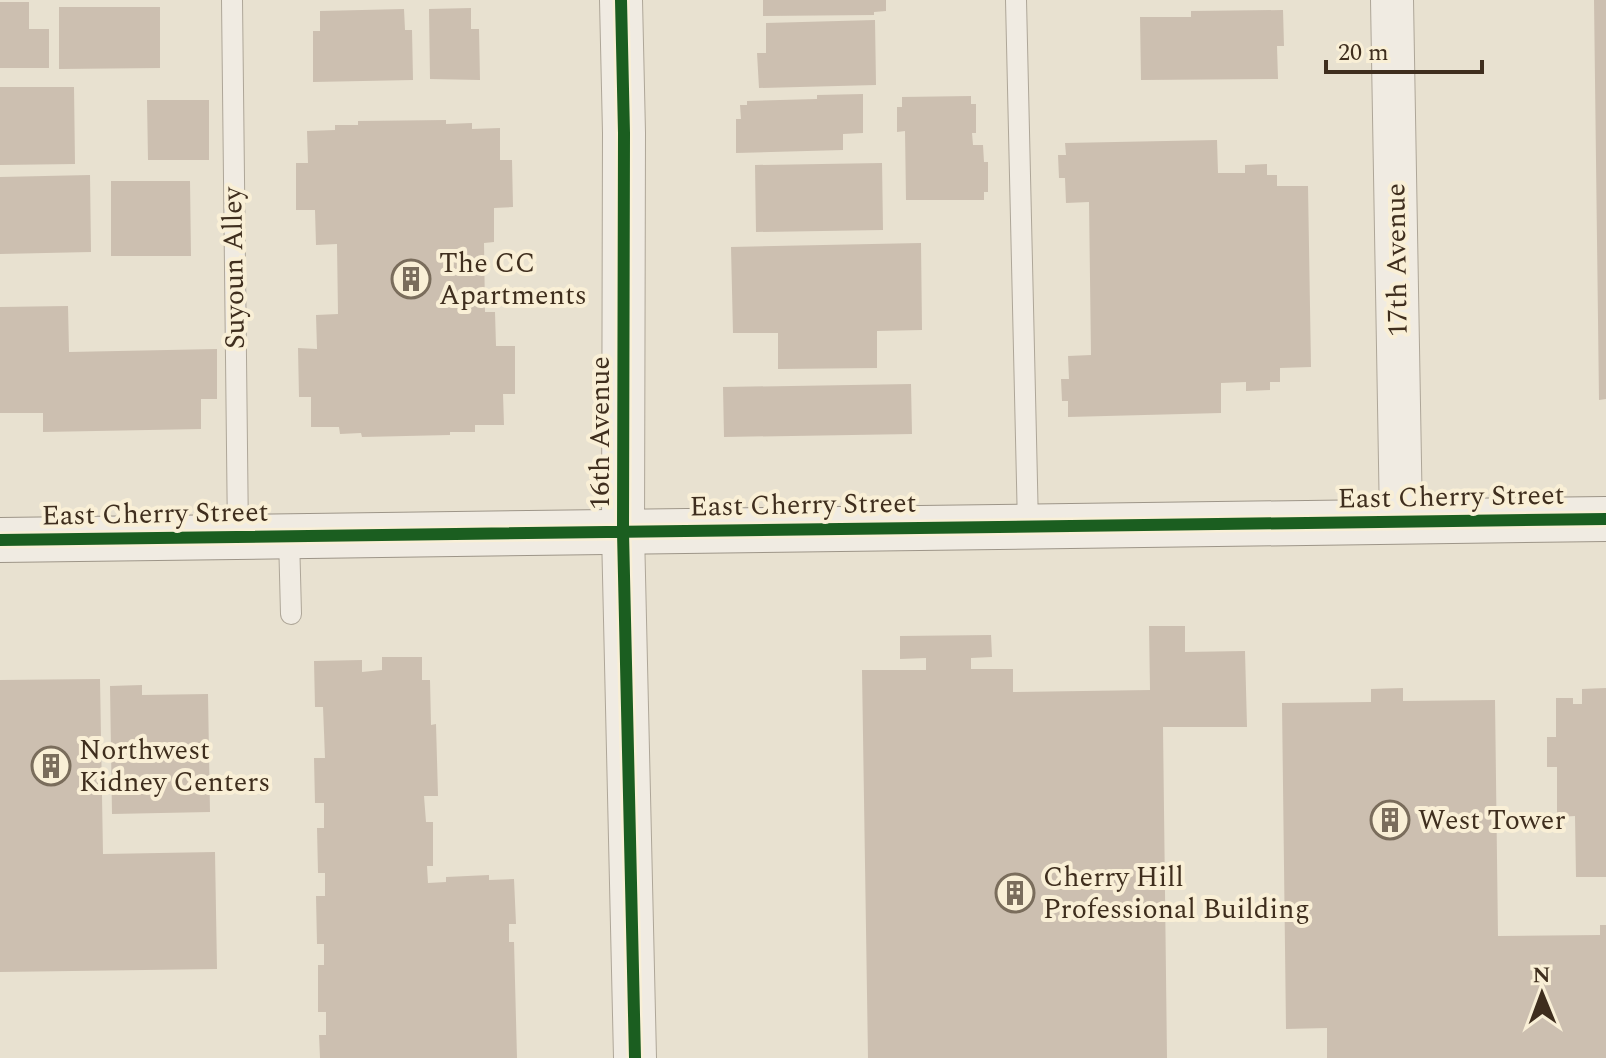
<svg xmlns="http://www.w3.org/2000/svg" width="1606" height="1058" font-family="Spectral,serif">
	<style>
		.building { fill: #ccbfb0 }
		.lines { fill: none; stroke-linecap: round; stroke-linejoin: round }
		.lane-casing { stroke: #aea698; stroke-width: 22 }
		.street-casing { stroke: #aea698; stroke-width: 44 }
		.secondary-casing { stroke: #9d9588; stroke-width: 46 }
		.lane { stroke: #f0ebe2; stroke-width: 20 }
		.street { stroke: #f0ebe2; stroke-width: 42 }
		.secondary { stroke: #f0ebe2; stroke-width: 44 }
		.cycleway-casing { stroke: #f9efd6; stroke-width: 17 }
		.cycleway { stroke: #1b5e20; stroke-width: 12 }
		.labels { text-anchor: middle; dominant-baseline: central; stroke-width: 8; stroke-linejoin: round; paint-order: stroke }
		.street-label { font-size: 28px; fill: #3f2e1e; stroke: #f9efd6 }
		.poi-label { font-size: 28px; fill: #3f2e1e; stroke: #f9efd6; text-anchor: start }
	</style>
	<rect width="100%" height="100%" fill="#e8e1d0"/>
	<!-- building -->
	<path class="building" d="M 763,0 L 886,0 L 886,11 L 874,12 L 874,15 L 763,16 Z
		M 1594,0 L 1606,0 L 1606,399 L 1599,400 Z
		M 0,2 L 29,2 L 29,29 L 49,29 L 49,68 L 0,68 Z
		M 59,7 L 160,7 L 160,68 L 59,69 Z
		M 471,8 L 471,29 L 479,29 L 480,80 L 430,79 L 429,9 Z
		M 404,9 L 405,30 L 412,30 L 413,80 L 313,82 L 313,31 L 320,31 L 320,11 Z
		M 1283,10 L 1284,46 L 1277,46 L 1278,79 L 1141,80 L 1140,17 L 1191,17 L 1191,11 Z
		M 875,20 L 876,85 L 759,88 L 757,53 L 766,53 L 766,23 Z
		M 0,87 L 74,87 L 75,164 L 0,165 Z
		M 863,94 L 863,133 L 843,134 L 843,150 L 736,153 L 736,119 L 741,119 L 740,105 L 747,105 L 747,101 L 817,99 L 817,95 Z
		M 971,96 L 971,104 L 976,104 L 976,133 L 972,133 L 973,145 L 983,145 L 984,162 L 988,162 L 988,192 L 984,192 L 984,200 L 906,200 L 905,131 L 897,132 L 897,107 L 902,107 L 902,97 Z
		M 147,100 L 209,100 L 209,160 L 148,160 Z
		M 446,120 L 446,124 L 472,123 L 472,129 L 500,128 L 500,160 L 512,160 L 513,207 L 494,208 L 494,242 L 484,243 L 485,312 L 495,312 L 496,346 L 515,346 L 515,394 L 503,394 L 504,425 L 475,425 L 475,432 L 450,432 L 450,435 L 362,437 L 361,433 L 340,434 L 339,427 L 311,427 L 311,397 L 299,397 L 298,348 L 317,349 L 316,315 L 338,314 L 337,244 L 316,245 L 315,210 L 296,210 L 296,163 L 308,163 L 307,131 L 335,130 L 335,125 L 358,125 L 358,121 Z
		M 1217,140 L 1218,173 L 1245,173 L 1245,165 L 1267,164 L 1267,175 L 1277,175 L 1277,186 L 1308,186 L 1311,367 L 1280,368 L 1280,382 L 1270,382 L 1270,390 L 1246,391 L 1246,382 L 1221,383 L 1221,413 L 1068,417 L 1068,401 L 1062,401 L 1061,379 L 1069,379 L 1068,356 L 1091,355 L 1089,202 L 1066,203 L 1065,178 L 1059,178 L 1058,155 L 1066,155 L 1065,143 Z
		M 882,163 L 883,230 L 756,232 L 755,165 Z
		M 90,175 L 91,252 L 0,254 L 0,177 Z
		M 111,181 L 190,181 L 191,256 L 111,256 Z
		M 921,243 L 922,330 L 877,331 L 877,368 L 778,369 L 778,333 L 733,333 L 731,247 Z
		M 68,306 L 69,352 L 217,349 L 217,399 L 201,399 L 201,429 L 43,432 L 43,413 L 0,413 L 0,307 Z
		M 911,384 L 912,434 L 724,437 L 723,387 Z
		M 1149,626 L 1185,626 L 1185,652 L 1245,651 L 1247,727 L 1163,727 L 1167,1058 L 868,1058 L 862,670 L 926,670 L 926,658 L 900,659 L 900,636 L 991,635 L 992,657 L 971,658 L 971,669 L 1013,669 L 1013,692 L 1150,690 Z
		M 382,657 L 422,657 L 422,680 L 430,680 L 431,725 L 436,724 L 438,796 L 424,796 L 426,822 L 433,822 L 433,866 L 427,866 L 428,883 L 446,882 L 446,877 L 489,875 L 489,880 L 514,879 L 516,924 L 509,924 L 509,942 L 514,942 L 517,1058 L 320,1058 L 319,1035 L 326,1035 L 326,1012 L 318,1012 L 318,965 L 324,965 L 324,944 L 317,944 L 316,896 L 325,896 L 325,873 L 318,873 L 317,828 L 324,828 L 324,803 L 315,803 L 314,758 L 325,758 L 323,707 L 315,707 L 314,661 L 362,660 L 362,672 L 382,670 Z
		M 100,679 L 103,854 L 215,852 L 217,969 L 0,972 L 0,680 Z
		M 142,685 L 142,695 L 208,694 L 210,812 L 112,814 L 110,686 Z
		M 1403,688 L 1403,701 L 1495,700 L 1498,936 L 1600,935 L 1600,925 L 1606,925 L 1606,1058 L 1327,1058 L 1327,1028 L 1286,1029 L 1282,703 L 1371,702 L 1371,689 Z
		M 1606,688 L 1606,877 L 1576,877 L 1575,816 L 1557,817 L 1557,767 L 1547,767 L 1547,737 L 1556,737 L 1556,698 L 1573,698 L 1573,704 L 1582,704 L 1582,689 Z"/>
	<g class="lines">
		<defs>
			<path id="lane" d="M 232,0 L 238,537
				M 1016,0 L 1028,526
				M 289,536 L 291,614"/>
			<path id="street" d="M 621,0 L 624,133 L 623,532 L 635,1058
				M 1392,0 L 1401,521"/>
			<path id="secondary" d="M 0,540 L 1606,519"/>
		</defs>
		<!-- lane casing -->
		<use href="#lane" class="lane-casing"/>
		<!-- street casing -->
		<use href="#street" class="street-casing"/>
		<!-- secondary casing -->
		<use href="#secondary" class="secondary-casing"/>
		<!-- lane -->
		<use href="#lane" class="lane"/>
		<!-- street -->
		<use href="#street" class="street"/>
		<!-- secondary -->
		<use href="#secondary" class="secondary"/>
		<defs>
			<path id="cycleway" d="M 621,0 L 624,133 L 623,532 L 635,1058
				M 0,540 L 1606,519"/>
		</defs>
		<!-- cycleway casing -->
		<use href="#cycleway" class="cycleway-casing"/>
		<!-- cycleway -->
		<use href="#cycleway" class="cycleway"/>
	</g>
	<!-- icons -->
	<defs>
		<symbol id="building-ring" viewBox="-11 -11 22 22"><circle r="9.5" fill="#f9efd6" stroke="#7a6d5c" stroke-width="1.5"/><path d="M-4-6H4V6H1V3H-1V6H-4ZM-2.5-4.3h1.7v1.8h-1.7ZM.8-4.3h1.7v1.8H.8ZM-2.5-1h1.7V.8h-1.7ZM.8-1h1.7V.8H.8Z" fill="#7a6d5c"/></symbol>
	</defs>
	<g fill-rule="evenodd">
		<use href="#building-ring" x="389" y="257" width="44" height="44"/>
		<use href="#building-ring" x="29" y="744" width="44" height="44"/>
		<use href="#building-ring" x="1368" y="798" width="44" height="44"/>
		<use href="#building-ring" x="993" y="871" width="44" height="44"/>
	</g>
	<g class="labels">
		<!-- street labels -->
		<g class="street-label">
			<text transform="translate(1397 260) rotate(-91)">17th Avenue</text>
			<text transform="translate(234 268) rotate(-91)">Suyoun Alley</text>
			<text transform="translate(600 433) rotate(-90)">16th Avenue</text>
			<text transform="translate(1451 497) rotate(-1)">East Cherry Street</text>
			<text transform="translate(803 505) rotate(-1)">East Cherry Street</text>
			<text transform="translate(155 514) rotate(-1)">East Cherry Street</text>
		</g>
		<!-- poi labels -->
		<g class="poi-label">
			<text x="439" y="263">The CC<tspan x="439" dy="32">Apartments</tspan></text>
			<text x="79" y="750">Northwest<tspan x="79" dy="32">Kidney Centers</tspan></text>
			<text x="1418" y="820">West Tower</text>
			<text x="1043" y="877">Cherry Hill<tspan x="1043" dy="32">Professional Building</tspan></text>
		</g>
	</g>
	<!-- north arrow -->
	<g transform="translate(1542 994) rotate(359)" stroke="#f9efd6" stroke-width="6" paint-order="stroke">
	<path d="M0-6L14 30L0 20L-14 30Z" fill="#3f2e1e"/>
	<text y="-12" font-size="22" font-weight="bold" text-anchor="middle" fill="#3f2e1e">N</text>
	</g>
	<!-- scale -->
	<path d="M1326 60v12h156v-12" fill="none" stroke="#3f2e1e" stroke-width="4"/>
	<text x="1338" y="60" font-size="24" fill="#3f2e1e" stroke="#f9efd6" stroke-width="6" paint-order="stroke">20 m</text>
</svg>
